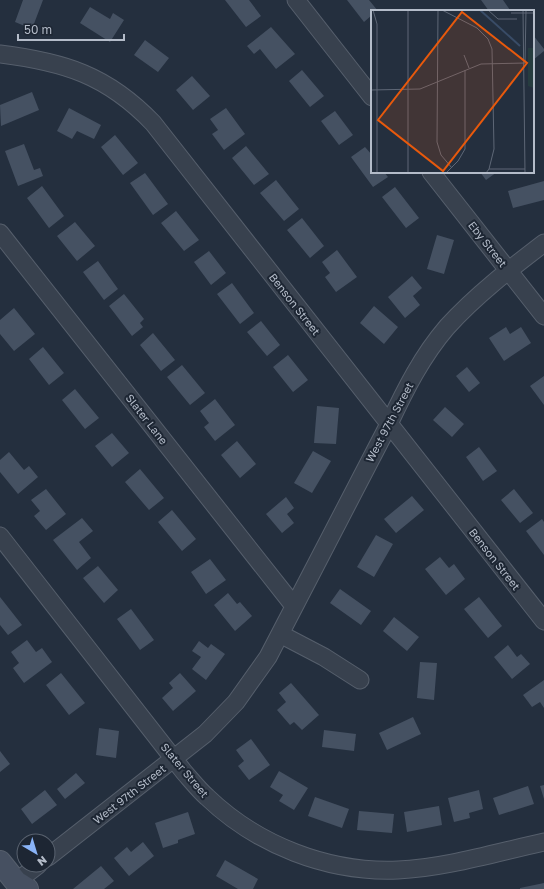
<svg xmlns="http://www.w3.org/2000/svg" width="544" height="889" font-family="'Golos Text',sans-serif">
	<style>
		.building { fill: #455162 }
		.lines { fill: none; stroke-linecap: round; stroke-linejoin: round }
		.minor-casing { stroke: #565f6c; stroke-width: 19 }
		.secondary-casing { stroke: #565f6c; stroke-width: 24 }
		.minor { stroke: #38414e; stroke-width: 17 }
		.secondary { stroke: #465061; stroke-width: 22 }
		.labels { text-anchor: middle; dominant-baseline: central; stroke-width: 4; stroke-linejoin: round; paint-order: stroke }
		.street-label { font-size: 11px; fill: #b4bcc9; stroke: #1d2633 }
		.inset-river { fill: none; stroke: #394c67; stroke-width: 2 }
		.inset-road { fill: none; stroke: #5e6776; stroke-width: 1 }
		.view { fill: #e8590c; fill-opacity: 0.15; stroke: #e8590c; stroke-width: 2 }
		.inset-edge { fill: none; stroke: #b4bcc9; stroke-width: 2 }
	</style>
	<rect width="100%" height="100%" fill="#242f3e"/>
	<!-- building -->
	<path class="building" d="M 23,0 L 43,0 L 32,29 L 15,22 Z
		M 225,0 L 249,0 L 261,16 L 246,27 Z
		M 347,0 L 369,0 L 378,11 L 372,11 L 372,15 L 364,22 Z
		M 481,0 L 503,0 L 510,10 L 489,11 Z
		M 90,7 L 110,19 L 113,13 L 124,20 L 110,42 L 80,23 Z
		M 271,27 L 295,54 L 276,69 L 260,49 L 254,54 L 247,46 Z
		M 533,35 L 544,49 L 544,51 L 533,60 Z
		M 145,40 L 169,58 L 158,72 L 134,55 Z
		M 302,70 L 324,96 L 310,107 L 289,81 Z
		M 192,76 L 210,96 L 193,110 L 176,90 Z
		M 32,92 L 39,110 L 1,126 L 0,105 Z
		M 69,108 L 101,125 L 94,139 L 77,131 L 72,139 L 57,131 Z
		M 226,108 L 245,134 L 224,150 L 212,134 L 218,130 L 210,119 Z
		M 335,111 L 353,135 L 339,145 L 321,121 Z
		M 115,135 L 138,163 L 123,175 L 101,147 Z
		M 24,144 L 34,170 L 40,168 L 43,176 L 18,186 L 5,151 Z
		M 246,146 L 269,174 L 254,185 L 232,158 Z
		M 365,147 L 372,155 L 372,172 L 384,172 L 388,177 L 373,187 L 351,157 Z
		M 480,172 L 497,172 L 486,180 Z
		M 145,173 L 168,204 L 153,215 L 130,183 Z
		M 276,180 L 299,209 L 284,221 L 260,193 Z
		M 544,181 L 544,200 L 513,208 L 508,191 Z
		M 42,186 L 64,216 L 49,228 L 27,198 Z
		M 395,187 L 419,218 L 406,228 L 382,197 Z
		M 176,211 L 199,240 L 184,251 L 161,223 Z
		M 302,218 L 324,246 L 310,258 L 287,230 Z
		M 75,222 L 95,246 L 77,261 L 57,236 Z
		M 437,235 L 454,240 L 444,274 L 427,269 Z
		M 337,250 L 357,277 L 336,292 L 325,277 L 330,273 L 322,262 Z
		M 209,251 L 226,273 L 211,285 L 194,262 Z
		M 98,261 L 118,289 L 104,300 L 83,272 Z
		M 412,276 L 422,288 L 413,296 L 420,305 L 405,318 L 388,297 Z
		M 232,283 L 254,313 L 240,324 L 217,294 Z
		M 124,294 L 144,319 L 140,323 L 143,327 L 132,336 L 109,306 Z
		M 374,306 L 398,327 L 384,344 L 360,323 Z
		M 14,308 L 35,334 L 14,351 L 0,334 L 0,320 Z
		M 261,321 L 280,345 L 267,356 L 247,332 Z
		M 506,327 L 510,334 L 521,327 L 531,343 L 504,361 L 489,338 Z
		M 153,333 L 175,360 L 161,371 L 140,345 Z
		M 43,347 L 64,373 L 49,385 L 29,359 Z
		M 288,355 L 308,380 L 293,392 L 273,367 Z
		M 182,365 L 205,393 L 190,405 L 167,377 Z
		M 467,367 L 480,383 L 469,392 L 456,376 Z
		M 544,376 L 544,405 L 530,386 Z
		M 75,389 L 99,418 L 85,429 L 62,400 Z
		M 215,399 L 235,425 L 215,441 L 204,427 L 209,423 L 200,411 Z
		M 317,406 L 339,408 L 336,444 L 314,443 Z
		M 445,407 L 464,424 L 452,437 L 433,420 Z
		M 112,433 L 129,453 L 112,467 L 95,446 Z
		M 237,441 L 256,464 L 240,478 L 221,455 Z
		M 479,447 L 497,471 L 483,481 L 466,457 Z
		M 313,451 L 331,461 L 312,493 L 294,483 Z
		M 9,452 L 24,470 L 29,466 L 38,477 L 18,494 L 0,472 L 0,460 Z
		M 140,469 L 164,498 L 149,510 L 125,482 Z
		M 46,489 L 66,514 L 46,530 L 34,516 L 40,511 L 31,500 Z
		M 514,489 L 533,513 L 520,523 L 501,500 Z
		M 412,496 L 424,510 L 396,533 L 384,519 Z
		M 286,497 L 294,508 L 287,514 L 294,523 L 282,533 L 266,514 Z
		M 172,510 L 196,539 L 182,551 L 158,522 Z
		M 82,518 L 93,531 L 79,542 L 91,558 L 77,570 L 53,540 Z
		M 542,519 L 544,522 L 544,555 L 526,531 Z
		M 376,535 L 393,544 L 374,577 L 357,567 Z
		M 440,557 L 449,568 L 454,564 L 465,579 L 446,595 L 425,569 Z
		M 210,559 L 226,580 L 206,594 L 191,572 Z
		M 98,566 L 118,590 L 104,603 L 83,578 Z
		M 340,589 L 371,611 L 361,625 L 330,603 Z
		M 228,593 L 237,604 L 240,602 L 252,616 L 235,631 L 214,605 Z
		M 0,597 L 22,625 L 8,635 L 0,625 Z
		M 479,597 L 502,626 L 488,638 L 464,609 Z
		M 131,609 L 154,640 L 140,650 L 117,619 Z
		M 394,617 L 419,637 L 407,651 L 383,631 Z
		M 27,640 L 36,652 L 42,648 L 52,662 L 24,683 L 13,668 L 19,663 L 11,652 Z
		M 199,641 L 208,648 L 211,644 L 225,654 L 206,680 L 192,669 L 201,657 L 192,651 Z
		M 508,645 L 517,657 L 521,654 L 530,664 L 512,679 L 494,657 Z
		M 420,662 L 437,663 L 434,700 L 417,698 Z
		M 61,673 L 85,703 L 69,715 L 46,685 Z
		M 180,673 L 196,691 L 173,711 L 162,698 L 173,688 L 169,683 Z
		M 544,680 L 544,708 L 540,702 L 532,707 L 523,695 Z
		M 291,683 L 319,715 L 302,730 L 294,722 L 290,725 L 277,710 L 286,702 L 279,693 Z
		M 413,717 L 421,734 L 387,750 L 379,733 Z
		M 99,728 L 119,731 L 116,758 L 96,755 Z
		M 324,730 L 356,734 L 354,751 L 322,747 Z
		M 251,739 L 270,765 L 249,780 L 238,766 L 244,761 L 236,750 Z
		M 0,751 L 10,764 L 0,772 Z
		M 279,771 L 308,788 L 294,810 L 279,801 L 283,795 L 270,787 Z
		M 76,773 L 85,783 L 65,799 L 57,789 Z
		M 544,785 L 544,799 L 540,786 Z
		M 528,786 L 534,804 L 499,815 L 493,798 Z
		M 45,790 L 57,805 L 32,824 L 21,809 Z
		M 479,790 L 483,809 L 469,813 L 470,818 L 454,822 L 448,798 Z
		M 315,797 L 349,809 L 342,828 L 308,816 Z
		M 439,806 L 442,825 L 407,832 L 404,812 Z
		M 359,811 L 394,814 L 392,833 L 357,830 Z
		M 188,812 L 195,834 L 178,840 L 178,843 L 163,848 L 155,823 Z
		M 143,842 L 154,856 L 129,876 L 114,858 L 127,847 L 131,852 Z
		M 225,860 L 258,879 L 253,889 L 238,889 L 216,876 Z
		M 101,866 L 114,881 L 104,889 L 73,889 Z
		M 544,883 L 544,889 L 520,889 L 520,888 Z"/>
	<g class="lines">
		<defs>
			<path id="minor" d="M 296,0 L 372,97
				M 0,54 C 64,62 107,75 153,123 L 544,621
				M 431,172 L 544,316
				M 0,233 L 294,606
				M 0,536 L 184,772 C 192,781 199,790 207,797 C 257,845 328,873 398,870 C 445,868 498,852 544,842
				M 280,634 L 324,657 L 360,680
				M 48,857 L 205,734 L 236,702 L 268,657 L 389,424 C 405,390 422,356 447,327 C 476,295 510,269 544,243
				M 16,882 L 38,865"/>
			<path id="secondary" d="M 0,862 L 16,882 L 27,889"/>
		</defs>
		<!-- minor casing -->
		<use href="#minor" class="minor-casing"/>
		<!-- secondary casing -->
		<use href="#secondary" class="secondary-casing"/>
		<!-- minor -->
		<use href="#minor" class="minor"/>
		<!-- secondary -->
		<use href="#secondary" class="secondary"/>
	</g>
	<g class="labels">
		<!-- street labels -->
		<g class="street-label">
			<text transform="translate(488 244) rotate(52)">Eby Street</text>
			<text transform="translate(295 304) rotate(52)">Benson Street</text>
			<text transform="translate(147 419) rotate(52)">Slater Lane</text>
			<text transform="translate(389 422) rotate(-62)">West 97th Street</text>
			<text transform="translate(495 559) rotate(52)">Benson Street</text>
			<text transform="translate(185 770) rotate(50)">Slater Street</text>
			<text transform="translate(129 794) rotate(-38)">West 97th Street</text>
		</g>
	</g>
	<!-- overview -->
	<g transform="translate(371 10)">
		<rect width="163" height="163" fill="#242f3e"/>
		<path d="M 157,38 L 163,38 L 163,78 L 157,76 Z" fill="#263c3f"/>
		<path class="inset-river" d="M 109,0 L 149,36"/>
		<path class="inset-road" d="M 2,0 L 6,14 L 6,163M 37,0 L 37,163M 67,0 L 66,132 L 70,145 L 81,158M 71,0 L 106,18 L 117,29 L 121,39 L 123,139 L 118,159M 117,0 L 127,9 L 146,9M 152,0 L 154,163M 140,3 L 163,3M 93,45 L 98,58M 154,53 L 155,0M 0,80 L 49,79 L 110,54 L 154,53M 75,163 L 87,151 L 94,139 L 94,60M 115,163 L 118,159 L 154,159"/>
		<path class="view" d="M 91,2 L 156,53 L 72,161 L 7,110 Z"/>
		<rect width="163" height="163" class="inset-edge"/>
	</g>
	<!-- north arrow -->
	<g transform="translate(36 853) rotate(142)"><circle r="19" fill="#1d2633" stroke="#59626f"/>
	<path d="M0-3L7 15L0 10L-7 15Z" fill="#8ab4f8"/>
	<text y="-6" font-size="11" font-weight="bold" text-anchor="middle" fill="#b4bcc9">N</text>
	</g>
	<!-- scale -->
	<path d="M18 34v6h106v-6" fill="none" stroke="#b4bcc9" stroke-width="2"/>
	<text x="24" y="34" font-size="12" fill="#b4bcc9" stroke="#1d2633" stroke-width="3" paint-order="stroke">50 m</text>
</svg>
